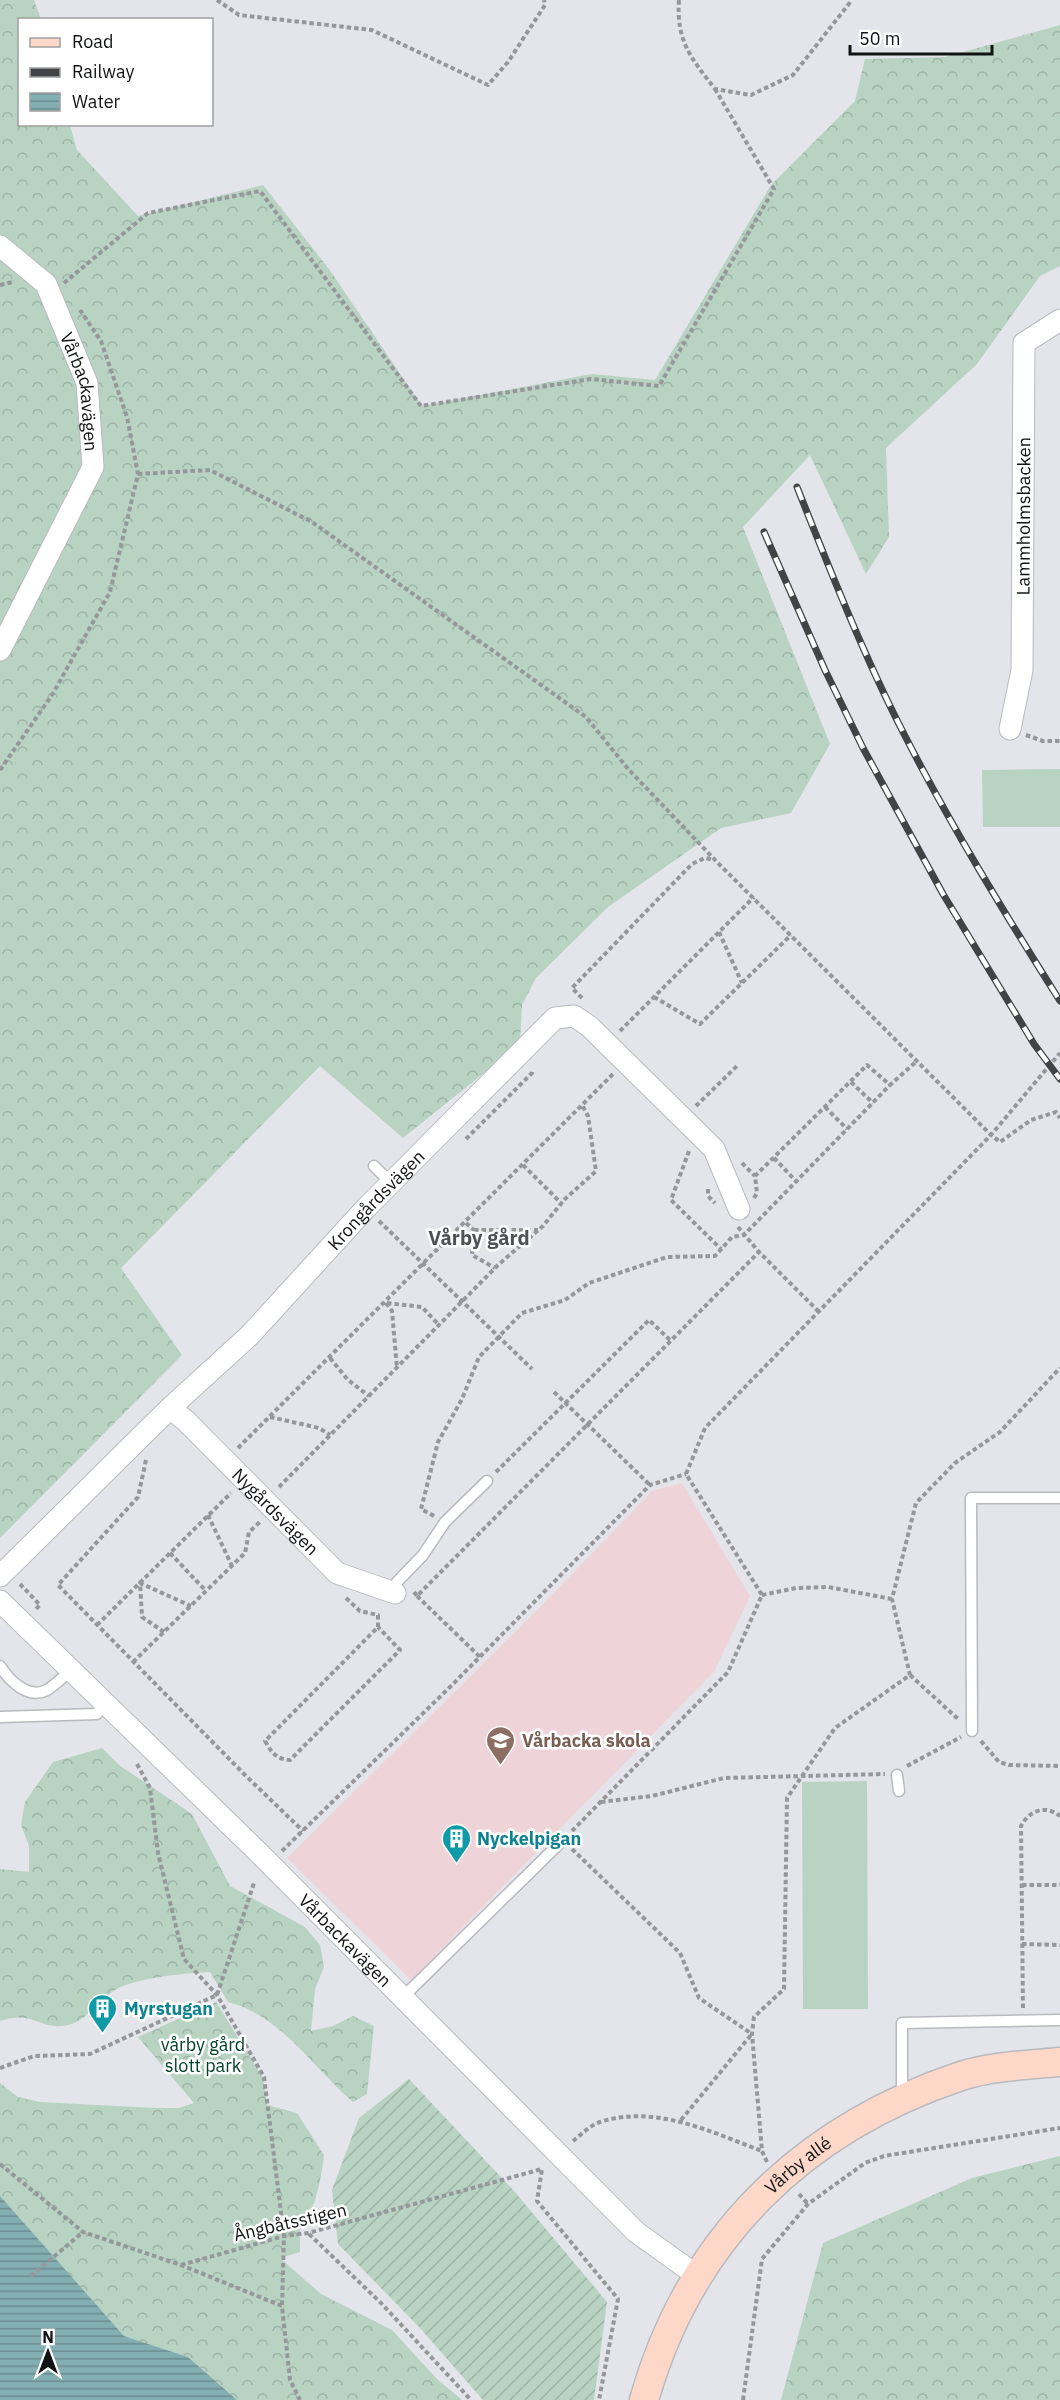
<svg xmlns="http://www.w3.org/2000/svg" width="1060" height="2400" font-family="'IBM Plex Sans',sans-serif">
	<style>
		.education { fill: #eed4d8 }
		.forest { fill: url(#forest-crowns) }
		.garden { fill: url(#garden-furrows) }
		.pitch { fill: #b8d3c2 }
		.water { fill: url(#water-rules) }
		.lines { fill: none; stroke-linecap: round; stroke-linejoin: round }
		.lane-casing { stroke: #b8babf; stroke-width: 13 }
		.street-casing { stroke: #b8babf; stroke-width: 23 }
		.secondary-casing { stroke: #b8babf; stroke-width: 31 }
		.path { stroke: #96979b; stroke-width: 4; stroke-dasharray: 4.5 3; stroke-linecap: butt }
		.lane { stroke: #fff; stroke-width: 10 }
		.street { stroke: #fff; stroke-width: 21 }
		.secondary { stroke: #fdd8c9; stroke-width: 28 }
		.rail-casing { stroke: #424345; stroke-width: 7 }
		.rail { stroke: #fff; stroke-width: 4.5; stroke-dasharray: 14; stroke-linecap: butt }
		.labels { text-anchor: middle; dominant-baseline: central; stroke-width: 5; stroke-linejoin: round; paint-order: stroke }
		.street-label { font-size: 18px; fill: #111213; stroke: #fff }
		.education-label { font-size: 18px; font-weight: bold; fill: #785e54; stroke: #fff; text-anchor: start }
		.culture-label { font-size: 18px; font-weight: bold; fill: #0d838f; stroke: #fff; text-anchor: start }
		.park-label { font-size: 18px; fill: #034227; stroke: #fff }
		.neighbourhood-label { font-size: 20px; font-weight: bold; fill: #4f5155; stroke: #fff }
	</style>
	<defs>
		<pattern id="forest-crowns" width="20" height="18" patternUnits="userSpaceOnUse" patternTransform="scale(1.5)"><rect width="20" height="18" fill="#b8d3c2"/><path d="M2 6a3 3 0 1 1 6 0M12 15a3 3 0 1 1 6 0" fill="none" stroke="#9db4a6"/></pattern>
		<pattern id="garden-furrows" width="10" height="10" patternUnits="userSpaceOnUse" patternTransform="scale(1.5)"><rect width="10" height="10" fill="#b8d3c2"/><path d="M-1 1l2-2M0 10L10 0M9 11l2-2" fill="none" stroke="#9db4a6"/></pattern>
		<pattern id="water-rules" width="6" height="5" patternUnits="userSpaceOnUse" patternTransform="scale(1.5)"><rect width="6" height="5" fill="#83aeb2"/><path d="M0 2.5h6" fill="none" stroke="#6a8c90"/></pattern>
	</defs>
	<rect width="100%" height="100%" fill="#e3e5ea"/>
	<!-- education -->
	<path class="education" d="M 682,1483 L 750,1596 L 714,1672 L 411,1980 L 287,1858 L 542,1605 L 652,1491 Z"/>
	<!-- forest -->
	<path class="forest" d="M 0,0 L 34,0 L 41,19 L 20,20 L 20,124 L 70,125 L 77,150 L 138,216 L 263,185 L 329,269 L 422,406 L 592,374 L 655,380 L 771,185 L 855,101 L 865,59 L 945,57 L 1060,25 L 1060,266 L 1040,276 L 977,364 L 886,448 L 889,537 L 866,574 L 810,455 L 743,527 L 830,744 L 791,813 L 721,828 L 608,907 L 536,978 L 522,1005 L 520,1044 L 403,1138 L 320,1066 L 121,1268 L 182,1355 L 0,1538 Z
		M 102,1748 L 119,1765 L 192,1814 L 230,1886 L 305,1927 L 320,1945 L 324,1967 L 315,1989 L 311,2031 L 333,2026 L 353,2016 L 374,2026 L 367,2094 L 353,2102 C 313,2068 282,2016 228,2002 L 210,1972 C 185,1973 135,1978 115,1990 C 97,2001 86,2024 62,2026 C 38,2028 31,2010 0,2021 L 0,1869 L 29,1872 L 29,1846 L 21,1825 L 25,1802 L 53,1762 Z
		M 216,2002 L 263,2078 L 267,2105 L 297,2113 L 324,2155 C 322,2174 315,2215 300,2226 L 300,2252 L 280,2258 L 321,2294 L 392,2330 L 437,2379 L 462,2400 L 237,2400 L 188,2357 L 124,2336 L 54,2258 L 0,2202 L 0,2083 L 18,2097 L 40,2102 L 156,2108 L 179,2108 L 194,2103 L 138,2037 Z
		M 1060,2156 L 1060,2400 L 781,2400 L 823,2243 L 972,2178 Z"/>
	<!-- garden -->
	<path class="garden" d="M 409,2079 L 514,2191 L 607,2302 L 594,2400 L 483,2400 L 420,2328 L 338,2244 L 332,2190 L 359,2118 Z"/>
	<!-- pitch -->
	<path class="pitch" d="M 1060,769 L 1060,827 L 983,827 L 982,770 Z
		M 867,1781 L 868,2009 L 803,2009 L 802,1782 Z"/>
	<!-- water -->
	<path class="water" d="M 0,2196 L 124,2336 L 188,2357 L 237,2400 L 0,2400 Z"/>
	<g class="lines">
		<defs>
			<path id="lane" d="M 374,1166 L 391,1183
				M 395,1593 L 397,1582 L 423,1555 L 445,1522 L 487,1481
				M 0,1666 C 9,1680 28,1700 47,1690 C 55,1685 63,1677 70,1671
				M 0,1717 L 97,1714 L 103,1704
				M 972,1731 L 971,1498 L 1060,1498
				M 897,1775 L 899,1791
				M 402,1998 L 563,1840
				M 902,2098 L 902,2023 L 1060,2020"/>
			<g id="street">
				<path id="s1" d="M 0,246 L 46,284 L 87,383 L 93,467 L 0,650"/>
				<path id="s2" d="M 1010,729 L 1022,670 L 1024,343 L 1060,320"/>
				<path id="s3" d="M 170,1408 L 186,1421 L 337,1573 L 395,1593"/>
				<path id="s4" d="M 0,1576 L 170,1408 L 250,1335 L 366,1208 L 555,1018 L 574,1016 L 589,1026 L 714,1149 L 739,1209"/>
				<path id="s5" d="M 0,1601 L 258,1852 L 636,2232 L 696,2275"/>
			</g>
			<g id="secondary">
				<path id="s6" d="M 644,2400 C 690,2238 802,2129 961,2076 C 992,2066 1028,2065 1060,2062"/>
			</g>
		</defs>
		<!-- lane casing -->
		<use href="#lane" class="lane-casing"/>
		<!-- street casing -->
		<use href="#street" class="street-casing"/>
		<!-- secondary casing -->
		<use href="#secondary" class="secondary-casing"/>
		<!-- path -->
		<path class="path" d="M 217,0 L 239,15 L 372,30 L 488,85 L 508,62 L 545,5 L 544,0
			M 679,0 C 676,41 691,58 715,89 L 751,95 L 793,75 L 852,0
			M 64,283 L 148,213 L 260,191 L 421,406 L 591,379 L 659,386 L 774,189 L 715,89
			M 0,285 L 13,282
			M 138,474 L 210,470 L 312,522 L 586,717 L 629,770 L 716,861 L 991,1135 L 1000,1142 L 1031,1120 L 1056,1112 L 1060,1118
			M 1026,735 L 1043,741 L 1060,741
			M 0,770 L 52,695 L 110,592 L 138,474 L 127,417 L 101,341 L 80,310
			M 719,932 L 742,983
			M 654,997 L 700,1024 L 791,935
			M 582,998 L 572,988 L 692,864 L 705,858 L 715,860
			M 620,1031 L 754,897
			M 851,1082 L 873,1103
			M 696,1106 L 738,1065
			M 825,1107 L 847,1129
			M 466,1139 L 532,1073 L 533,1069
			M 689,1151 L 671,1200 L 721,1249
			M 774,1158 L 796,1181
			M 742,1163 L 755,1176
			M 523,1165 L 562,1204
			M 708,1189 L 708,1196 L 715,1203
			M 754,1198 L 757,1193 L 755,1176 L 867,1065 L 890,1085 L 917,1061
			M 379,1221 L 532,1369
			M 466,1223 L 474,1230 L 472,1255 L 495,1268
			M 738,1227 L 759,1252
			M 474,1230 L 538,1230
			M 386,1303 L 392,1311 L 397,1368
			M 387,1303 L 422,1307 L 439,1325
			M 330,1358 L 348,1380 L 369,1396
			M 554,1392 L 650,1485
			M 270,1417 L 319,1428 L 330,1435
			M 238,1448 L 613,1074
			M 146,1460 L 138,1497 L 58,1585 L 245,1775 L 303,1831
			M 496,1472 L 649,1320 L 671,1341
			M 279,1487 L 498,1265 L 543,1226 L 564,1200 L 596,1171 L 588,1116 L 582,1105
			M 208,1515 L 232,1566
			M 434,1516 L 421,1509 L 438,1442 L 462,1399 L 479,1357 L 522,1313 L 565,1300 L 589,1283 L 667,1257 L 715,1256 L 732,1237 L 744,1235 L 890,1085
			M 170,1553 L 206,1591
			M 20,1584 L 40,1605 L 36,1609
			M 414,1592 L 417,1596 L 759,1252 L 819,1312
			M 762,1595 L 796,1588 L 828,1587 L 892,1599
			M 417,1596 L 480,1657
			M 346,1598 L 360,1611 L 378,1615 L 378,1627 L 265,1741 C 272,1753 276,1759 290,1760 L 400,1650 L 378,1627
			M 97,1625 L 231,1493
			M 164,1632 L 142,1617 L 140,1583 L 191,1606
			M 133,1662 L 245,1553 L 249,1532 L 261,1521
			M 910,1675 L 958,1719
			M 981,1741 L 999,1762 L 1009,1765 L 1060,1766
			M 137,1764 L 150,1788 L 158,1853 L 184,1959 L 217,1995 L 264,2077 L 284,2236 L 282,2306
			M 907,1766 L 961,1737
			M 601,1802 L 652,1796 L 724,1778 L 885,1774
			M 572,1831 L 728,1672 L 762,1595 L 686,1474 L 705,1428 L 991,1135 L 1060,1053
			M 572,1849 L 680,1953 L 699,1998 L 752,2034
			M 282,1851 L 451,1686 L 650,1485 L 686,1474
			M 1022,1885 L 1060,1885
			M 1022,1944 L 1060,1945
			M 1023,2008 L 1021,1826 C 1029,1811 1045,1804 1060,1816
			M 0,2068 L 34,2056 L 90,2054 L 217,1995 L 254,1883
			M 681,2120 L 751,2035
			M 573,2141 C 581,2135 590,2125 600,2122 C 655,2104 711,2132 762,2151
			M 767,2162 L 762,2151 L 752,2034 L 754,2017 L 784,1989 L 787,1798 L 835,1728 L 910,1675 L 892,1599 L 916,1503 L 955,1463 L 1000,1432 L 1060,1368
			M 0,2164 L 83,2232 L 181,2265 L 282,2306 L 290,2380 L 300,2400
			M 799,2194 L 808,2204
			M 309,2234 L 381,2303 L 471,2400
			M 181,2265 L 284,2236 L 308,2233 L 542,2169 L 537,2201 L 618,2299 L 599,2400
			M 31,2276 L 83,2232
			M 743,2400 L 762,2259 L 808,2204 L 865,2163 L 884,2156 L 1060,2128"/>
		<!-- lane -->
		<use href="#lane" class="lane"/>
		<!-- street -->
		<use href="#street" class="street"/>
		<!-- secondary -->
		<use href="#secondary" class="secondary"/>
		<defs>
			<path id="rail" d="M 797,487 C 830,570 863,654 904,734 C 951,826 1005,914 1060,1001
				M 764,532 L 825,670 L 863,748 L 943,894 L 1034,1044 L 1060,1079"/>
		</defs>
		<!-- rail casing -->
		<use href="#rail" class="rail-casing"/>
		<!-- rail -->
		<use href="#rail" class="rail"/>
	</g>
	<!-- icons -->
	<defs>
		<symbol id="school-pin" viewBox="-11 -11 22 30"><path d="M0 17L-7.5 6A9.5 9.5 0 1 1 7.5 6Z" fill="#8d6e63" stroke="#fff"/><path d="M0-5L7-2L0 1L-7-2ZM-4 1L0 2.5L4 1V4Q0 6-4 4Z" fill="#fff"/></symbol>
		<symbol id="building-pin" viewBox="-11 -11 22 30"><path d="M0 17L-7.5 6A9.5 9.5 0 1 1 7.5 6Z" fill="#0f9aa8" stroke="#fff"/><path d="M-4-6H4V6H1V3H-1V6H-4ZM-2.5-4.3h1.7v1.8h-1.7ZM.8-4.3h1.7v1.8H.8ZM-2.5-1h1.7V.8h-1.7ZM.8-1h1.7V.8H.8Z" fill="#fff"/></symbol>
	</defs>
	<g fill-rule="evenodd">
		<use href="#school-pin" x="484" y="1724" width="33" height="45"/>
		<use href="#building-pin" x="440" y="1822" width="33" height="45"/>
		<use href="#building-pin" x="86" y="1992" width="33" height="45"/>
	</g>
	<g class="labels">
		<!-- street labels -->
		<g class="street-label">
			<text stroke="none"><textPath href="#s1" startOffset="174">Vårbackavägen</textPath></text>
			<text stroke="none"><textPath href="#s2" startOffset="214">Lammholmsbacken</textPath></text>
			<text stroke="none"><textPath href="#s4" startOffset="532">Krongårdsvägen</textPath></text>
			<text stroke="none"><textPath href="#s3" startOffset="148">Nygårdsvägen</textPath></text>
			<text stroke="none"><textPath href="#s5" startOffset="484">Vårbackavägen</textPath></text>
			<text stroke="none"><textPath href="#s6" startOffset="286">Vårby allé</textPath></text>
			<text transform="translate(290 2222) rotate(-13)">Ångbåtsstigen</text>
		</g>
		<!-- education labels -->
		<g class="education-label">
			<text x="522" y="1740">Vårbacka skola</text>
		</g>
		<!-- culture labels -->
		<g class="culture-label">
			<text x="477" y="1838">Nyckelpigan</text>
			<text x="124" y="2008">Myrstugan</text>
		</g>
		<!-- park labels -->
		<g class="park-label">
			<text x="203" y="2044">vårby gård<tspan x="203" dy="21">slott park</tspan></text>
		</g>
		<!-- neighbourhood labels -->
		<g class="neighbourhood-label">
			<text x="479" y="1237">Vårby gård</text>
		</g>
	</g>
	<!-- legend -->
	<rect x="18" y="18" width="195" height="108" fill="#ffffff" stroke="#a0a0a1" stroke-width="1.5"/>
	<rect x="30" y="38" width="30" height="9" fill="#fdd8c9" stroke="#a0a0a1" stroke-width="1.5"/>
	<text x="72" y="48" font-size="18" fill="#111213">Road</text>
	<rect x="30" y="68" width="30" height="9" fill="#424345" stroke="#a0a0a1" stroke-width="1.5"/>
	<text x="72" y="78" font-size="18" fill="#111213">Railway</text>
	<rect x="30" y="93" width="30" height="18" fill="url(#water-rules)" stroke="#a0a0a1" stroke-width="1.5"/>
	<text x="72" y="108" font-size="18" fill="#111213">Water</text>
	<!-- north arrow -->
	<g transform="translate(48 2352)" stroke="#ffffff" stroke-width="4.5" paint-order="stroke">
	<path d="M0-4.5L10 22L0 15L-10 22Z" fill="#111213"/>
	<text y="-9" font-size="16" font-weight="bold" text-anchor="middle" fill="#111213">N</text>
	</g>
	<!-- scale -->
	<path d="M850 45v9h142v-9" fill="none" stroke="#111213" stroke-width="3"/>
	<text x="859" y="45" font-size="18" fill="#111213" stroke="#ffffff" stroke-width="4.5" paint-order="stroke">50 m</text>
</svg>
